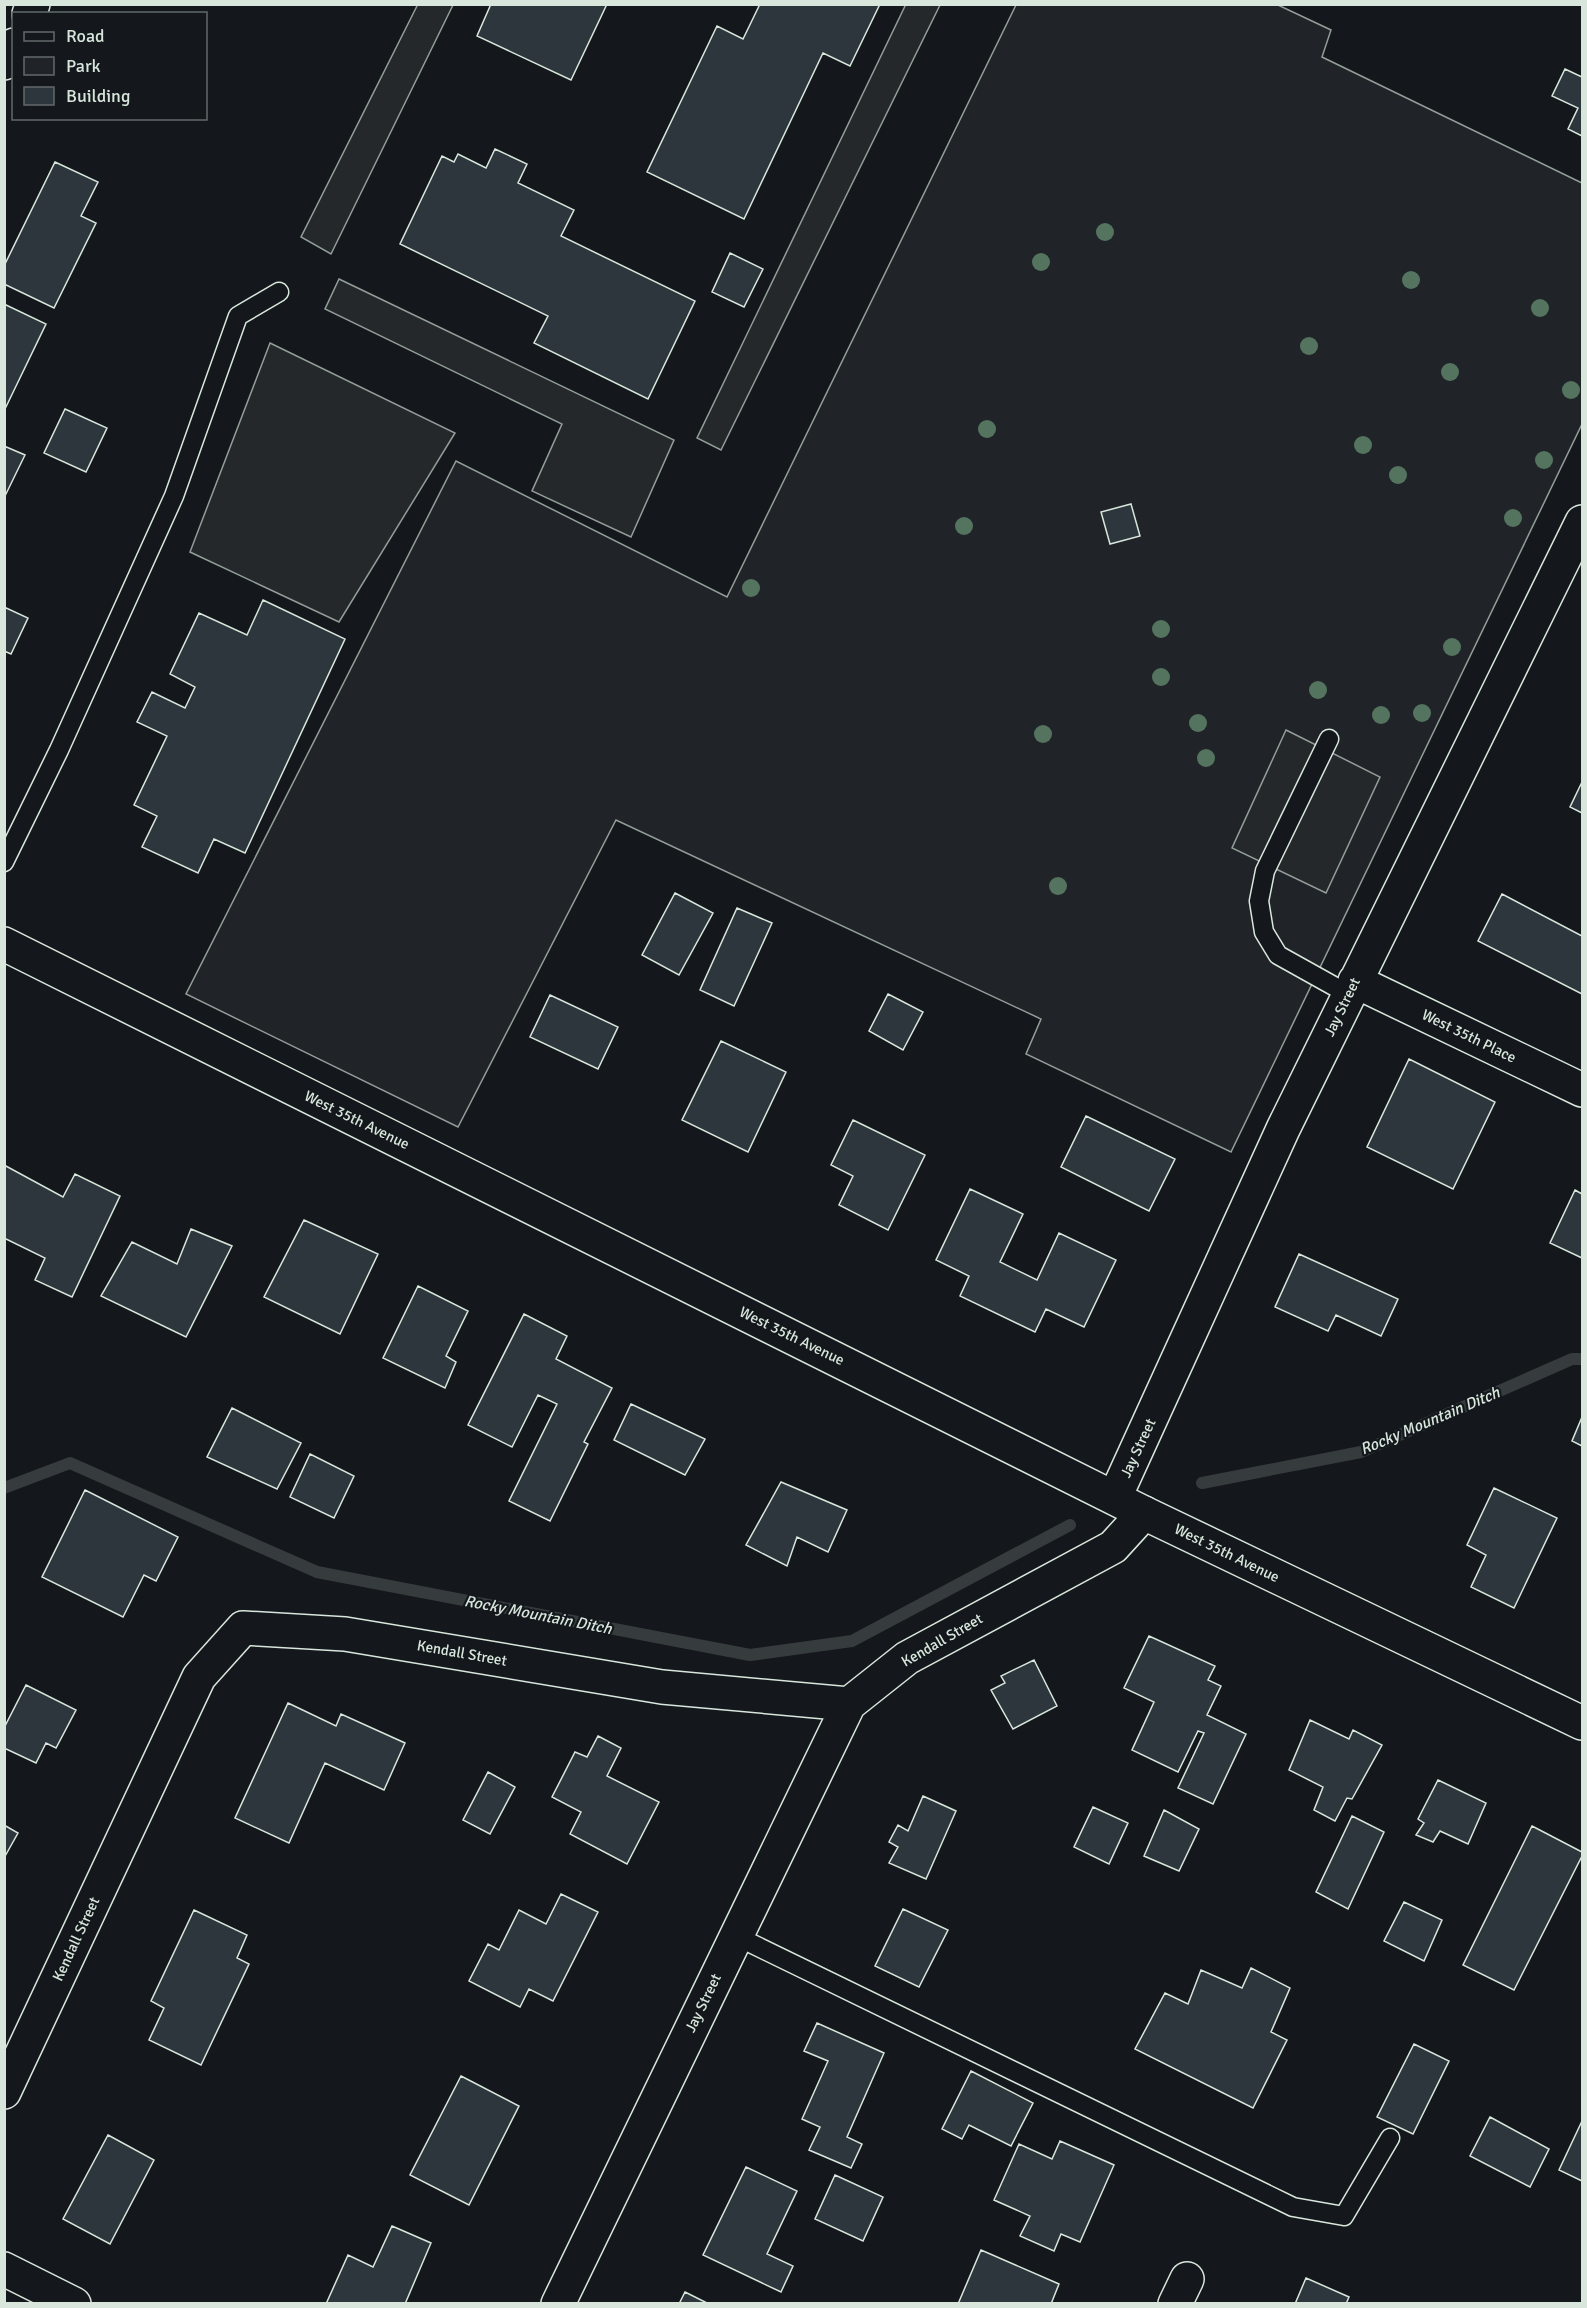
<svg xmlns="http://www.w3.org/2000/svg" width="1587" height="2308" font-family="Signika,sans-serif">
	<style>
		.green { fill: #202428; stroke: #939e99; stroke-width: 1.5 }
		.parking { fill: #24282b; stroke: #939e99; stroke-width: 1.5 }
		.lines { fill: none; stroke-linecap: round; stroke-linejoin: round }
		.stream { stroke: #363b3e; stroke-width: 12 }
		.building { fill: #2c363c; stroke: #d8e6dc; stroke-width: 1.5 }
		.lane-casing { stroke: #d8e6dc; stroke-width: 21 }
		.street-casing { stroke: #d8e6dc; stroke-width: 36 }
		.secondary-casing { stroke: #d8e6dc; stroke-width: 36 }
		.lane { stroke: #14181c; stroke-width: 18 }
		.street { stroke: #14181c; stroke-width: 33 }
		.secondary { stroke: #14181c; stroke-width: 33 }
		.tree { fill: #55745f }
		.labels { text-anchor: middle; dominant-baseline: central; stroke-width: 4.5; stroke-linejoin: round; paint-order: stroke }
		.street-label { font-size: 15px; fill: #d8e6dc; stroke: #14181c }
		.water-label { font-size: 16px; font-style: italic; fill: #d8e6dc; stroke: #14181c }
	</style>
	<rect width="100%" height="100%" fill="#14181c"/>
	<!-- green -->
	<path class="green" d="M 1016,5 L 1278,5 L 1331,30 L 1322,57 L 1582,183 L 1582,424 L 1231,1152 L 1026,1054 L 1041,1019 L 616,820 L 458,1127 L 186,994 L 456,461 L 727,597 Z"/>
	<!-- parking -->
	<path class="parking" d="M 418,4 L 453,5 L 331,254 L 301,237 Z
		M 906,4 L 940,5 L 721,450 L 697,438 Z
		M 339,279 L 674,440 L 631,537 L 532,491 L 562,424 L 325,309 Z
		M 270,343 L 455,433 L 339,622 L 190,552 Z
		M 1286,730 L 1380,777 L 1326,893 L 1232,848 Z"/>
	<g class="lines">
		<!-- stream -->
		<path class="stream" d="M 1202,1483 L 1361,1452 L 1572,1359 L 1582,1359
			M 4,1488 L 70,1463 L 317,1572 L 750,1655 L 852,1641 L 1070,1525"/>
	</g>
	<!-- building -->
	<path class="building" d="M 491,4 L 607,4 L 571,80 L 477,36 Z
		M 760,4 L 880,4 L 850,66 L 823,53 L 744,219 L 647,172 L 717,26 L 743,39 Z
		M 1565,69 L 1582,77 L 1582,136 L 1568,129 L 1578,108 L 1552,96 Z
		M 495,149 L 527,164 L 518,183 L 574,210 L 561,236 L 695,301 L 648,399 L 534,343 L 548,316 L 400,244 L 442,156 L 454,162 L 458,154 L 486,168 Z
		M 55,162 L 98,182 L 81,216 L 96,223 L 54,308 L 4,284 L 4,266 Z
		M 730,253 L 763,269 L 744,307 L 712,292 Z
		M 4,304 L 46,324 L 4,411 Z
		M 65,409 L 107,428 L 86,472 L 44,453 Z
		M 4,446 L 25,455 L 4,498 Z
		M 1131,504 L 1140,536 L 1110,544 L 1101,512 Z
		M 263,600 L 345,639 L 245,853 L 214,839 L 198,873 L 142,847 L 157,816 L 134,805 L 167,736 L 137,722 L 152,692 L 185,708 L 195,687 L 170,674 L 199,613 L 247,635 Z
		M 4,607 L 28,618 L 11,654 L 4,651 Z
		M 1582,782 L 1582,813 L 1570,807 Z
		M 675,893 L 713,913 L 679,975 L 642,955 Z
		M 1502,894 L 1582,936 L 1582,994 L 1478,941 Z
		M 737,908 L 772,923 L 734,1006 L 700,990 Z
		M 888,994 L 923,1012 L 903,1050 L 869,1031 Z
		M 550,995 L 618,1027 L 598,1069 L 530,1037 Z
		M 721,1041 L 786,1072 L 748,1152 L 682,1120 Z
		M 1409,1059 L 1495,1102 L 1453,1189 L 1367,1147 Z
		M 1086,1116 L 1175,1159 L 1149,1211 L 1061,1167 Z
		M 853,1120 L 925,1155 L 888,1230 L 839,1205 L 853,1176 L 831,1165 Z
		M 4,1165 L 63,1197 L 75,1174 L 120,1196 L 72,1297 L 35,1280 L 45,1258 L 4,1238 Z
		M 970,1189 L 1023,1214 L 1000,1262 L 1037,1280 L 1059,1233 L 1116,1260 L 1084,1327 L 1046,1309 L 1035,1332 L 960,1296 L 969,1276 L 936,1260 Z
		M 1575,1190 L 1582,1194 L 1582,1258 L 1550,1243 Z
		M 304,1220 L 378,1254 L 340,1334 L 264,1297 Z
		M 191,1229 L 232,1246 L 186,1337 L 101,1296 L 132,1242 L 177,1264 Z
		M 1299,1254 L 1398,1299 L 1381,1336 L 1336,1315 L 1328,1331 L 1275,1307 Z
		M 418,1286 L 468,1311 L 446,1356 L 456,1362 L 445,1388 L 383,1358 Z
		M 524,1314 L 567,1336 L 556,1359 L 612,1388 L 584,1442 L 588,1444 L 550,1521 L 509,1501 L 557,1404 L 538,1395 L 512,1447 L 468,1425 Z
		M 631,1404 L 705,1439 L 685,1475 L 614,1440 Z
		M 232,1408 L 301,1443 L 277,1489 L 207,1457 Z
		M 1582,1417 L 1582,1446 L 1572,1441 Z
		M 310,1454 L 354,1476 L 334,1518 L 290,1497 Z
		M 781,1482 L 847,1510 L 828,1552 L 797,1537 L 787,1566 L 746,1545 Z
		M 1494,1488 L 1557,1518 L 1514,1608 L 1471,1587 L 1486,1555 L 1467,1545 Z
		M 85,1490 L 178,1537 L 156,1581 L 144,1575 L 123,1617 L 42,1577 Z
		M 1149,1636 L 1215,1666 L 1208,1680 L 1221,1686 L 1207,1715 L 1246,1734 L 1213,1804 L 1178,1788 L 1204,1733 L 1198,1731 L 1178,1772 L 1132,1750 L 1154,1702 L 1124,1688 Z
		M 1034,1660 L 1057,1706 L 1013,1729 L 991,1690 L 1005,1683 L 1001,1676 Z
		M 26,1685 L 76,1710 L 56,1748 L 46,1743 L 36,1763 L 4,1748 L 4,1728 Z
		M 288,1703 L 336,1726 L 341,1714 L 405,1743 L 384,1790 L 325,1763 L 289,1843 L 235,1818 Z
		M 1310,1720 L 1349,1739 L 1353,1730 L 1382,1745 L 1352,1799 L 1347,1798 L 1335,1821 L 1314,1810 L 1323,1787 L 1289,1770 Z
		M 598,1736 L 621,1748 L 607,1776 L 659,1802 L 627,1864 L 570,1834 L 581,1812 L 552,1797 L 575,1752 L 587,1757 Z
		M 488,1772 L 515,1787 L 490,1834 L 463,1820 Z
		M 1438,1780 L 1486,1803 L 1468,1844 L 1440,1831 L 1433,1842 L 1416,1835 L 1424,1823 L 1418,1819 Z
		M 923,1796 L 956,1811 L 926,1879 L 889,1863 L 898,1847 L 889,1842 L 898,1825 L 908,1831 Z
		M 1093,1807 L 1128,1823 L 1109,1864 L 1074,1847 Z
		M 1164,1810 L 1199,1829 L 1179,1871 L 1144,1856 Z
		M 1352,1816 L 1384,1832 L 1348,1909 L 1316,1892 Z
		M 4,1825 L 18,1833 L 4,1858 Z
		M 1532,1826 L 1582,1852 L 1582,1856 L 1514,1990 L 1463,1965 Z
		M 561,1894 L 598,1912 L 553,2001 L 529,1989 L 520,2007 L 469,1981 L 488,1944 L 499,1950 L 519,1910 L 546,1924 Z
		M 1404,1902 L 1442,1920 L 1424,1961 L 1384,1941 Z
		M 903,1909 L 948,1930 L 919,1987 L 875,1966 Z
		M 194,1910 L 247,1935 L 237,1958 L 249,1964 L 201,2065 L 149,2040 L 164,2008 L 151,2001 Z
		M 1251,1968 L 1290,1988 L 1271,2032 L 1287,2040 L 1253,2108 L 1135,2049 L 1165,1993 L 1188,2004 L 1201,1970 L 1242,1988 Z
		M 817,2023 L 884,2053 L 847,2137 L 862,2144 L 851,2168 L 809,2150 L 820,2127 L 802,2119 L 828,2061 L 804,2051 Z
		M 1414,2044 L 1449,2061 L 1413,2134 L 1377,2117 Z
		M 971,2071 L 1033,2103 L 1011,2146 L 969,2125 L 962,2139 L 942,2129 Z
		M 461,2076 L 519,2106 L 469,2205 L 410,2175 Z
		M 1490,2117 L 1549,2149 L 1530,2187 L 1470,2156 Z
		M 1582,2121 L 1582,2181 L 1559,2170 Z
		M 108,2135 L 154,2160 L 110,2244 L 63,2219 Z
		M 1060,2141 L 1114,2165 L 1080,2242 L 1061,2234 L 1054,2251 L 1020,2236 L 1030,2216 L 994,2200 L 1019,2144 L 1052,2159 Z
		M 746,2167 L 797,2191 L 767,2254 L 793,2266 L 781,2292 L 703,2255 Z
		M 835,2175 L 883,2197 L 863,2241 L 815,2219 Z
		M 392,2226 L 431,2243 L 405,2304 L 326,2304 L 348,2255 L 373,2267 Z
		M 981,2250 L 1059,2284 L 1051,2304 L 958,2304 Z
		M 1306,2278 L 1349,2297 L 1346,2304 L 1295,2304 Z
		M 685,2292 L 709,2304 L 679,2304 Z"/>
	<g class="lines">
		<defs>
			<path id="lane" d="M 1329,739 L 1265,871 L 1259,901 L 1264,932 L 1278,955 L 1348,994
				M 4,862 L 59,750 L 174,496 L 238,316 L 279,292
				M 736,1936 L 1293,2207 L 1344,2216 L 1390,2138"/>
			<path id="street" d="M 29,14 L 33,4
				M 4,63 L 14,45
				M 1355,981 L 1582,1090
				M 1115,1497 L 1283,1129 L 1582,522
				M 4,2092 L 199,1677 L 243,1628 L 345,1634 L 662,1687 L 849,1704 L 907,1658 L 1113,1547 L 1144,1513
				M 4,2269 L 74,2304
				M 558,2304 L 849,1704
				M 1175,2304 L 1187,2279"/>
			<path id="secondary" d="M 4,944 L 1144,1513 L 1582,1723"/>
		</defs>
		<!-- lane casing -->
		<use href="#lane" class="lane-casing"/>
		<!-- street casing -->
		<use href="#street" class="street-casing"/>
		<!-- secondary casing -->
		<use href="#secondary" class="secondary-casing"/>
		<!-- lane -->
		<use href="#lane" class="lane"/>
		<!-- street -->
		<use href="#street" class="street"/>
		<!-- secondary -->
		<use href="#secondary" class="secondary"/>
	</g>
	<!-- trees -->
	<g class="tree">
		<circle cx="1105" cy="232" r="9"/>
		<circle cx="1041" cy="262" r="9"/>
		<circle cx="1411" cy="280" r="9"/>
		<circle cx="1540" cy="308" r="9"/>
		<circle cx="1309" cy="346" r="9"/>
		<circle cx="1450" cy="372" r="9"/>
		<circle cx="1571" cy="390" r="9"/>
		<circle cx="987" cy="429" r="9"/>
		<circle cx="1363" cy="445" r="9"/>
		<circle cx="1544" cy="460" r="9"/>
		<circle cx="1398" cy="475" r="9"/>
		<circle cx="1513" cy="518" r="9"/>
		<circle cx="964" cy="526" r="9"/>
		<circle cx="751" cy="588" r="9"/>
		<circle cx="1161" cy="629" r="9"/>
		<circle cx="1452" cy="647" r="9"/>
		<circle cx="1161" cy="677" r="9"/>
		<circle cx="1318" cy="690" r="9"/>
		<circle cx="1422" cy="713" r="9"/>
		<circle cx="1381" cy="715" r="9"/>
		<circle cx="1198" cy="723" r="9"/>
		<circle cx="1043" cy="734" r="9"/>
		<circle cx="1206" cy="758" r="9"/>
		<circle cx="1058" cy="886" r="9"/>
	</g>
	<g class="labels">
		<!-- street labels -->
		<g class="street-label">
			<text transform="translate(1342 1007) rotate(-64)">Jay Street</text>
			<text transform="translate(1469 1036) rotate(26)">West 35th Place</text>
			<text transform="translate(357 1120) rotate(26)">West 35th Avenue</text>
			<text transform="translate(792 1336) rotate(26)">West 35th Avenue</text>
			<text transform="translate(1138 1448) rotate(-65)">Jay Street</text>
			<text transform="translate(1227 1553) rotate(26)">West 35th Avenue</text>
			<text transform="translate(942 1640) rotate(-30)">Kendall Street</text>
			<text transform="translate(462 1653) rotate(10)">Kendall Street</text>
			<text transform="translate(76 1939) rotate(-65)">Kendall Street</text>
			<text transform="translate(703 2003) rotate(-64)">Jay Street</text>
		</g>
		<!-- water labels -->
		<g class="water-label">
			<text transform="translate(1430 1421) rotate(-23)">Rocky Mountain Ditch</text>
			<text transform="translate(538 1615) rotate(11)">Rocky Mountain Ditch</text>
		</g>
	</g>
	<!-- border -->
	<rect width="1587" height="2308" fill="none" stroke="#d8e6dc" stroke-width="12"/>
	<!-- legend -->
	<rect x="12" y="12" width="195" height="108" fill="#14181c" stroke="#626a69" stroke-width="1.5"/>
	<rect x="24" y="32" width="30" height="9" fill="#14181c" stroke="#626a69" stroke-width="1.5"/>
	<text x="66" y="42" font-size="18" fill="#d8e6dc">Road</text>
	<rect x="24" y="57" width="30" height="18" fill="#202428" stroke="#626a69" stroke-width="1.5"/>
	<text x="66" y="72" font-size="18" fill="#d8e6dc">Park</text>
	<rect x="24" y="87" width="30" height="18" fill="#2c363c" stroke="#626a69" stroke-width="1.5"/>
	<text x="66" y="102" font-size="18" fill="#d8e6dc">Building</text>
</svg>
